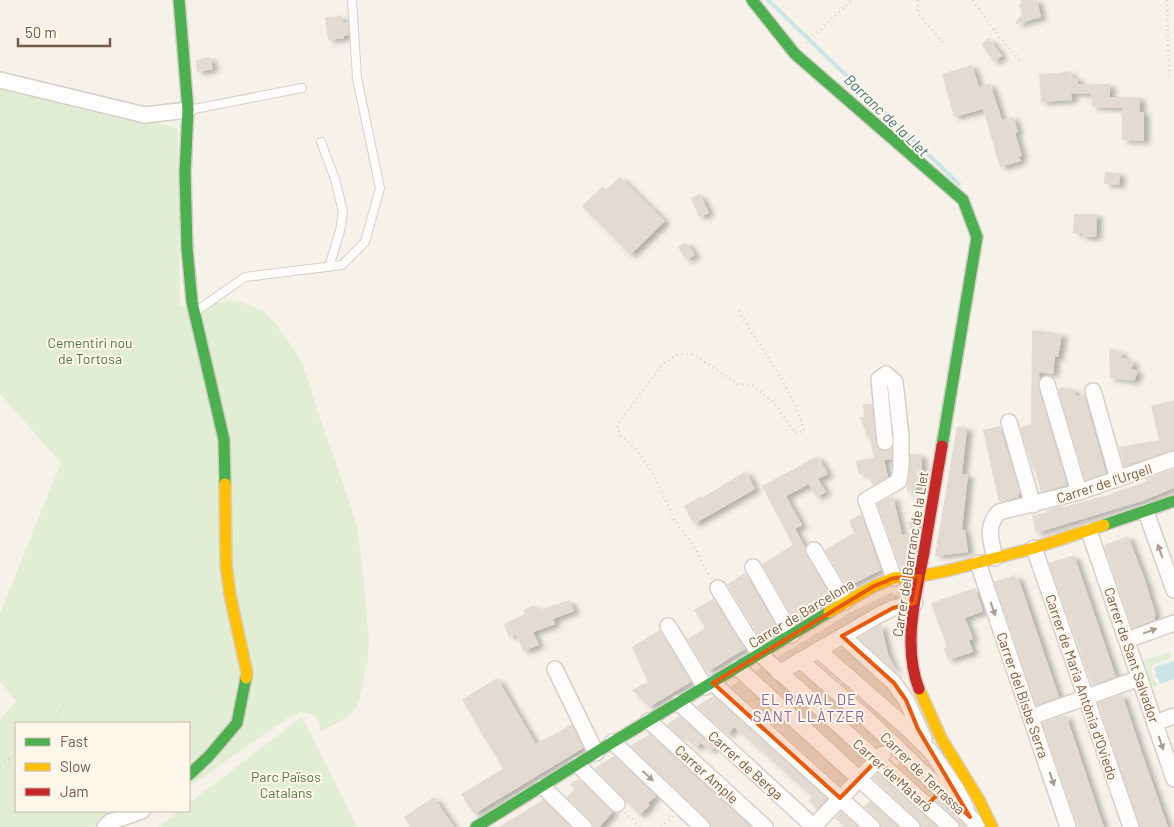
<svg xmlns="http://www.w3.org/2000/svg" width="1174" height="827" font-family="Barlow,sans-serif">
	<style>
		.green { fill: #e2eed4 }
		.water { fill: #cbe5e7 }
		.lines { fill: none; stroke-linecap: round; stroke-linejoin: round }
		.stream { stroke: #cbe5e7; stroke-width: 4 }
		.building { fill: #e3dad2; filter: url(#shadow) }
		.lane-casing { stroke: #d6cfc8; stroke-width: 10 }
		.street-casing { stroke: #d6cfc8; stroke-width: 18 }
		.fast-casing { stroke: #d6cec6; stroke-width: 14 }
		.slow-casing { stroke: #d6cec6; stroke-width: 14 }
		.jam-casing { stroke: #d6cec6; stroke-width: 14 }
		.path { stroke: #d8d0cb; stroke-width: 2.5; stroke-dasharray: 1 4; stroke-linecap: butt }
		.lane { stroke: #fefdfc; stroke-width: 8 }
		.street { stroke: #fefdfc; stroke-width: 15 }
		.fast { stroke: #4caf50; stroke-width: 11 }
		.slow { stroke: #ffc107; stroke-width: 11 }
		.jam { stroke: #c62828; stroke-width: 11 }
		.oneway { fill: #ac9b91 }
		.marked { fill: #e8590c; fill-opacity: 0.2; stroke: #e8590c; stroke-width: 4; stroke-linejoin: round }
		.labels { text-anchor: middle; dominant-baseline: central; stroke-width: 4; stroke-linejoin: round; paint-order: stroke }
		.park-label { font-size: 14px; fill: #517b42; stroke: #fff7eb }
		.street-label { font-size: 14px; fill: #755a49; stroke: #fff7eb }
		.water-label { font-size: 15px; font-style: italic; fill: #407682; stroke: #fff7eb }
		.neighbourhood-label { font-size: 15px; letter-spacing: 1px; fill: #886599; stroke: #fff7eb }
	</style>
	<defs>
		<filter id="shadow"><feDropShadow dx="5.5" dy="3" stdDeviation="2.5" flood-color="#0004"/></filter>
	</defs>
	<rect width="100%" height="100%" fill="#f6f2ea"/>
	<!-- green -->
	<path class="green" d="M 0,85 L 178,128 L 180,307 L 233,301 L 243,303 L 262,310 L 276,324 L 300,358 L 304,368 L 321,421 L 348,497 L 357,527 L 363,572 L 369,639 L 368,660 L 359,700 L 355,709 L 349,716 L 320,732 C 321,713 308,709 292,715 L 189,787 L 189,723 L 16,723 L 16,811 L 155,811 L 144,816 L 106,818 L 95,827 L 0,827 L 0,719 L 16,701 L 0,681 L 0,613 L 61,463 L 0,394 Z
		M 1170,652 L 1171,656 L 1169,659 L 1151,666 L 1153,673 L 1152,678 L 1156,681 L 1157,685 L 1151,687 L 1142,661 Z
		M 302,717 L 357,827 L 158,827 L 179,811 L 189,811 L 189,803 Z"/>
	<!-- water -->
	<path class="water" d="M 1174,661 L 1174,679 L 1160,684 L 1158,678 L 1155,677 L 1156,673 L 1154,667 Z"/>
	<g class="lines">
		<!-- stream -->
		<path class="stream" d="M 768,0 L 959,184"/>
	</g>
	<!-- building -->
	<path class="building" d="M 1020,0 L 1037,0 L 1041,17 L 1014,25 L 1022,14 L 1019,4 L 1021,4 Z
		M 342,16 L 343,23 L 348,22 L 349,35 L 344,36 L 344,38 L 328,40 L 325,17 Z
		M 989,38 L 1002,56 L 994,62 L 981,44 Z
		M 210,57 L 213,69 L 197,72 L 196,60 Z
		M 972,65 L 979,87 L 990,83 L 1002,120 L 1013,116 L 1018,132 L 1015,133 L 1022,156 L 1019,157 L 1021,161 L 1000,167 L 983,109 L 954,117 L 942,74 Z
		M 1064,71 L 1069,72 L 1074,78 L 1078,78 L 1078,84 L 1110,84 L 1110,97 L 1140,97 L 1140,112 L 1144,112 L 1144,141 L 1122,140 L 1122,108 L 1092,107 L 1091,94 L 1071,93 L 1072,100 L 1041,102 L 1039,74 L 1061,73 Z
		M 1105,172 L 1120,173 L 1119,185 L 1104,184 Z
		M 620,177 L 665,221 L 630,255 L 582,206 L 603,186 L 606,190 Z
		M 700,194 L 709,213 L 699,217 L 691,198 Z
		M 1074,214 L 1097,214 L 1096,237 L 1082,237 L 1082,233 L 1073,233 Z
		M 686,242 L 695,255 L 686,260 L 678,247 Z
		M 1032,330 L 1062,334 L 1058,357 L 1055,356 L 1053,374 L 1038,372 L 1040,378 L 1038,386 L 1067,485 L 1041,492 L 1034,467 L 1033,470 L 1020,428 L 1031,424 Z
		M 1109,348 L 1123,353 L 1121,357 L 1134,362 L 1131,369 L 1138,371 L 1134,381 L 1110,378 Z
		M 1061,387 L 1074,389 L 1076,396 L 1084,394 L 1106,473 L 1085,480 L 1058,390 Z
		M 1174,400 L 1174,450 L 1124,466 L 1119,447 L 1159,440 L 1151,406 Z
		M 863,404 L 872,404 L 877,447 L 885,451 L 892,448 L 892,460 L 884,460 L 888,477 L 873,485 L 865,473 L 859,474 L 856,461 L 874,458 L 869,436 L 866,437 L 864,427 L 859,417 L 864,417 Z
		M 957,426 L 967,428 L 962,474 L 968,474 L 962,530 L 965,530 L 968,552 L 937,556 L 935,555 Z
		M 1000,426 L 1020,493 L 1018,497 L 999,502 L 983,430 Z
		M 910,454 L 921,454 L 922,470 L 925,471 L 923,484 L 907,493 Z
		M 818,456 L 828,474 L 818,479 L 826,492 L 816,497 L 809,484 L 786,496 L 802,525 L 795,529 L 805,547 L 806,554 L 831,597 L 794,620 L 762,564 L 793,545 L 762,486 Z
		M 1174,469 L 1174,488 L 1142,501 L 1036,533 L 1032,516 L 1047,512 L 1047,510 L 1062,506 L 1061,508 L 1103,496 L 1102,497 L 1148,481 L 1145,479 Z
		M 746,471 L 755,489 L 694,524 L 684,506 L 701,496 L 702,498 Z
		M 893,496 L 902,535 L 910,533 L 909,521 L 918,517 L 910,563 L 902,565 L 900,566 L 877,504 Z
		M 861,514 L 881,570 L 847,587 L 825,550 L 854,533 L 849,521 Z
		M 1128,536 L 1145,580 L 1156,616 L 1154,617 L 1155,620 L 1132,628 L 1104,545 Z
		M 1074,555 L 1116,677 L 1092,685 L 1049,563 Z
		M 745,573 L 778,629 L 761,640 L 727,584 Z
		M 1015,575 L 1016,578 L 1018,577 L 1059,697 L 1036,705 L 994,582 Z
		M 975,588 L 983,611 L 965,618 L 973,639 L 969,640 L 973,652 L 948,660 L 944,648 L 947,647 L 931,603 Z
		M 892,592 L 894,598 L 872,608 L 781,661 L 778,657 L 851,612 Z
		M 713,599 L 745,649 L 707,672 L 681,629 L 688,639 L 705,628 L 694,610 Z
		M 569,600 L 574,611 L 553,619 L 555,624 L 533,632 L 539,645 L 523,651 L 516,634 L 509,637 L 504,624 L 525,614 L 523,610 L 535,605 L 537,611 Z
		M 881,624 L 888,654 L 897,673 L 858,638 Z
		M 660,630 L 691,682 L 649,707 L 632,690 L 648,682 L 632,647 Z
		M 841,648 L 887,689 L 900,709 L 834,652 Z
		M 817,662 L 900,734 L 928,764 L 870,709 Z
		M 761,668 L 774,681 L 864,761 L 859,766 L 755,671 Z
		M 799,672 L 858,723 L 881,745 L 877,747 L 796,674 Z
		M 497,678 L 536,744 L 572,724 L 583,748 L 474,814 L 461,794 L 503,769 L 462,700 Z
		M 739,681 L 846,779 L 840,785 L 731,686 Z
		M 1122,694 L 1144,759 L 1168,827 L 1140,827 L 1098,703 Z
		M 714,696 L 827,799 L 817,809 L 808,800 L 812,796 L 734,727 L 728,735 L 697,706 Z
		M 1066,715 L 1099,813 L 1104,827 L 1078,827 L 1042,723 Z
		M 680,716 L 714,748 L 710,751 L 701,743 L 696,748 L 681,734 L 679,736 L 667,724 Z
		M 650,734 L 698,779 L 751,827 L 711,827 L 708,820 L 630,746 Z
		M 614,756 L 656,796 L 648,803 L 650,805 L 639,815 L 595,768 Z
		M 900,763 L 966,826 L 966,827 L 960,827 L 957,820 L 897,765 Z
		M 878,773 L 937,827 L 921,827 L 918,820 L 873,778 Z
		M 578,779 L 613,812 L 599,827 L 593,827 L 591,820 L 567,797 L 575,789 L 570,784 Z
		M 434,797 L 454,827 L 410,827 L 404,817 Z
		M 543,800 L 571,827 L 499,827 Z
		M 870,801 L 898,827 L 881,827 L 879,820 L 864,807 Z
		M 841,811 L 858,827 L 845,827 L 835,818 Z"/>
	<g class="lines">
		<defs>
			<path id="lane" d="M 189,110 L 302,88
				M 321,142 L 335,179 L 343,212 L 340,231 L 329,267
				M 195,312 L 245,277 L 342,265 L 365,242 L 380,188 L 357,78 L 352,0"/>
			<path id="street" d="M 0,80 L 145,115 L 188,110
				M 1047,384 L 1079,492
				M 1093,391 L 1118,479
				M 1009,422 L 1033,505
				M 885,442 L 879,379 L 886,374 L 895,382 L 901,436 L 901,467 L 899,481 L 866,500 L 894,578
				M 1146,512 L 1174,590
				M 1089,531 L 1174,779
				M 1034,548 L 1131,827
				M 814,550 L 845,602
				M 995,558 C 991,540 985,527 999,512 L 1079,492 L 1174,459
				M 978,563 L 1068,827
				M 753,567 L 792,635
				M 718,588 L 746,634 L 760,654 L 951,827
				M 668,626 L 705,687
				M 844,635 L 848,641 L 894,683 L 906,700 L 924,739
				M 1127,640 L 1174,623
				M 818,650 L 906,727 L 931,752 L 956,788 L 966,808
				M 800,660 L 864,716 L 973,820 L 977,827
				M 738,668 L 912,827
				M 555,669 L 596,753
				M 779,673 L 877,616 L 893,608 L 915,603
				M 713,683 L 872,827
				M 679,703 L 814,827
				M 1031,717 L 1140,678
				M 649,721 L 765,827
				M 1155,723 L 1174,716
				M 613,742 L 702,827
				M 578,765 L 617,804
				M 543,787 L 584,827
				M 105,827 L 110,822 L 142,811
				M 813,827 L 883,754"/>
			<path id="fast" d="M 179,0 L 188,110 L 185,173 L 187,248 L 192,302 L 224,440 L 225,484
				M 752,0 L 795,54 L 963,200 L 977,237 L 942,446
				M 1104,525 L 1174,501
				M 189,775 L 209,756 L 237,723 L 246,678
				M 476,827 L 613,742 L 829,612"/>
			<path id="slow" d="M 225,484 L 226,564 L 230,595 L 247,673 L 246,678
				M 829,612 L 874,586 L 894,578 L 920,576 L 946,571 L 1034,548 L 1104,525
				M 919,689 L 941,738 L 979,800 L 992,827"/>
			<path id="jam" d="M 919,689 C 902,645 916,596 924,552 C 930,516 936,481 942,446"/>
		</defs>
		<!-- lane casing -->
		<use href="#lane" class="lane-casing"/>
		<!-- street casing -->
		<use href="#street" class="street-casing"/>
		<!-- fast casing -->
		<use href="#fast" class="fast-casing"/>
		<!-- slow casing -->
		<use href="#slow" class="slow-casing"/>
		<!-- jam casing -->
		<use href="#jam" class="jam-casing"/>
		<!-- path -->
		<path class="path" d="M 918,0 L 918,13 L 943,43
			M 973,0 L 997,34 L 1021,62
			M 1167,0 L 1169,76
			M 806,43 L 852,0
			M 712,578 L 704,567 L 695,548 L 675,521 L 654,475 L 637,450 L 620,435 L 617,425 L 663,364 L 679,354 L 695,355 L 737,384 L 752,385 L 775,404 L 795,433 L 804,431 C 793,388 759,346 737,308
			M 53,723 L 64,705
			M 0,765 L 16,755
			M 625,812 L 640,827
			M 661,827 L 673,816"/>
		<!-- lane -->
		<use href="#lane" class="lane"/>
		<!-- street -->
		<use href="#street" class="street"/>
		<!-- fast -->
		<use href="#fast" class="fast"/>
		<!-- slow -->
		<use href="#slow" class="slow"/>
		<!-- jam -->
		<use href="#jam" class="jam"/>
	</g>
	<!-- one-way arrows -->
	<defs><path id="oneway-solid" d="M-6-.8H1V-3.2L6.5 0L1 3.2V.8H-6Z" transform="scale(1.25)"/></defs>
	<g class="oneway">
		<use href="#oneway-solid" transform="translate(1160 551) rotate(-110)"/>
		<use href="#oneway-solid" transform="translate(993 609) rotate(71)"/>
		<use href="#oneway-solid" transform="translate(1150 631) rotate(-20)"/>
		<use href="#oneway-solid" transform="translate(1161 743) rotate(71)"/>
		<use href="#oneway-solid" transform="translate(648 776) rotate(44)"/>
		<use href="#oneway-solid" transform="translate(1052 779) rotate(71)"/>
	</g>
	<!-- marked area -->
	<path class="marked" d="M 920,576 L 915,603 L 893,608 L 842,636 L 894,683 L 906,700 L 918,729 L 970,817 L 941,790 L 927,806 L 877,760 L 840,798 L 713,683 L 874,586 L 894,578 Z"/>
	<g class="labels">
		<!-- park labels -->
		<g class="park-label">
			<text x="90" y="342">Cementiri nou<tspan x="90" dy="16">de Tortosa</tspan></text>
			<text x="286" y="776">Parc Països<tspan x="286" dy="16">Catalans</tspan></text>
		</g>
		<!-- street labels -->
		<g class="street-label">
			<text transform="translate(1104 483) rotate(-18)">Carrer de l'Urgell</text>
			<text transform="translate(910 554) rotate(-81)">Carrer del Barranc de la Llet</text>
			<text transform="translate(801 613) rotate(-31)">Carrer de Barcelona</text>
			<text transform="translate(1132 655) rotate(71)">Carrer de Sant Salvador</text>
			<text transform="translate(1082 687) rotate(71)">Carrer de Maria Antònia d'Oviedo</text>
			<text transform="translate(1023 695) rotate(71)">Carrer del Bisbe Serra</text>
			<text transform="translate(746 765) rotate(42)">Carrer de Berga</text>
			<text transform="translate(923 773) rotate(44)">Carrer de Terrassa</text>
			<text transform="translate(707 774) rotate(42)">Carrer Ample</text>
			<text transform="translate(893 775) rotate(42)">Carrer de Mataró</text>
		</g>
		<!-- water labels -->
		<g class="water-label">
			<text transform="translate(887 115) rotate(44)">Barranc de la Llet</text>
		</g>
		<!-- neighbourhood labels -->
		<g class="neighbourhood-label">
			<text x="809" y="699">EL RAVAL DE<tspan x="809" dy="17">SANT LLÀTZER</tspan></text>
		</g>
	</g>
	<!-- legend -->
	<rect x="15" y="722" width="175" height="90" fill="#fff7eb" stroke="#c8b8aa"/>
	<rect x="25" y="738" width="25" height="8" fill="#4caf50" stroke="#c8b8aa"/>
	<text x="60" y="747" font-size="15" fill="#755a49">Fast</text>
	<rect x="25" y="763" width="25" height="8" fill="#ffc107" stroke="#c8b8aa"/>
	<text x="60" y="772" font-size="15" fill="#755a49">Slow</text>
	<rect x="25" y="788" width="25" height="8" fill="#c62828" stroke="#c8b8aa"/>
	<text x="60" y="797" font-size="15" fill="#755a49">Jam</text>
	<!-- scale -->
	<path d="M18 38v8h92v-8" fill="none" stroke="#755a49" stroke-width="2.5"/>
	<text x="25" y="38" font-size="15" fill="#755a49" stroke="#fff7eb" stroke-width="4" paint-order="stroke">50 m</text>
</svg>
